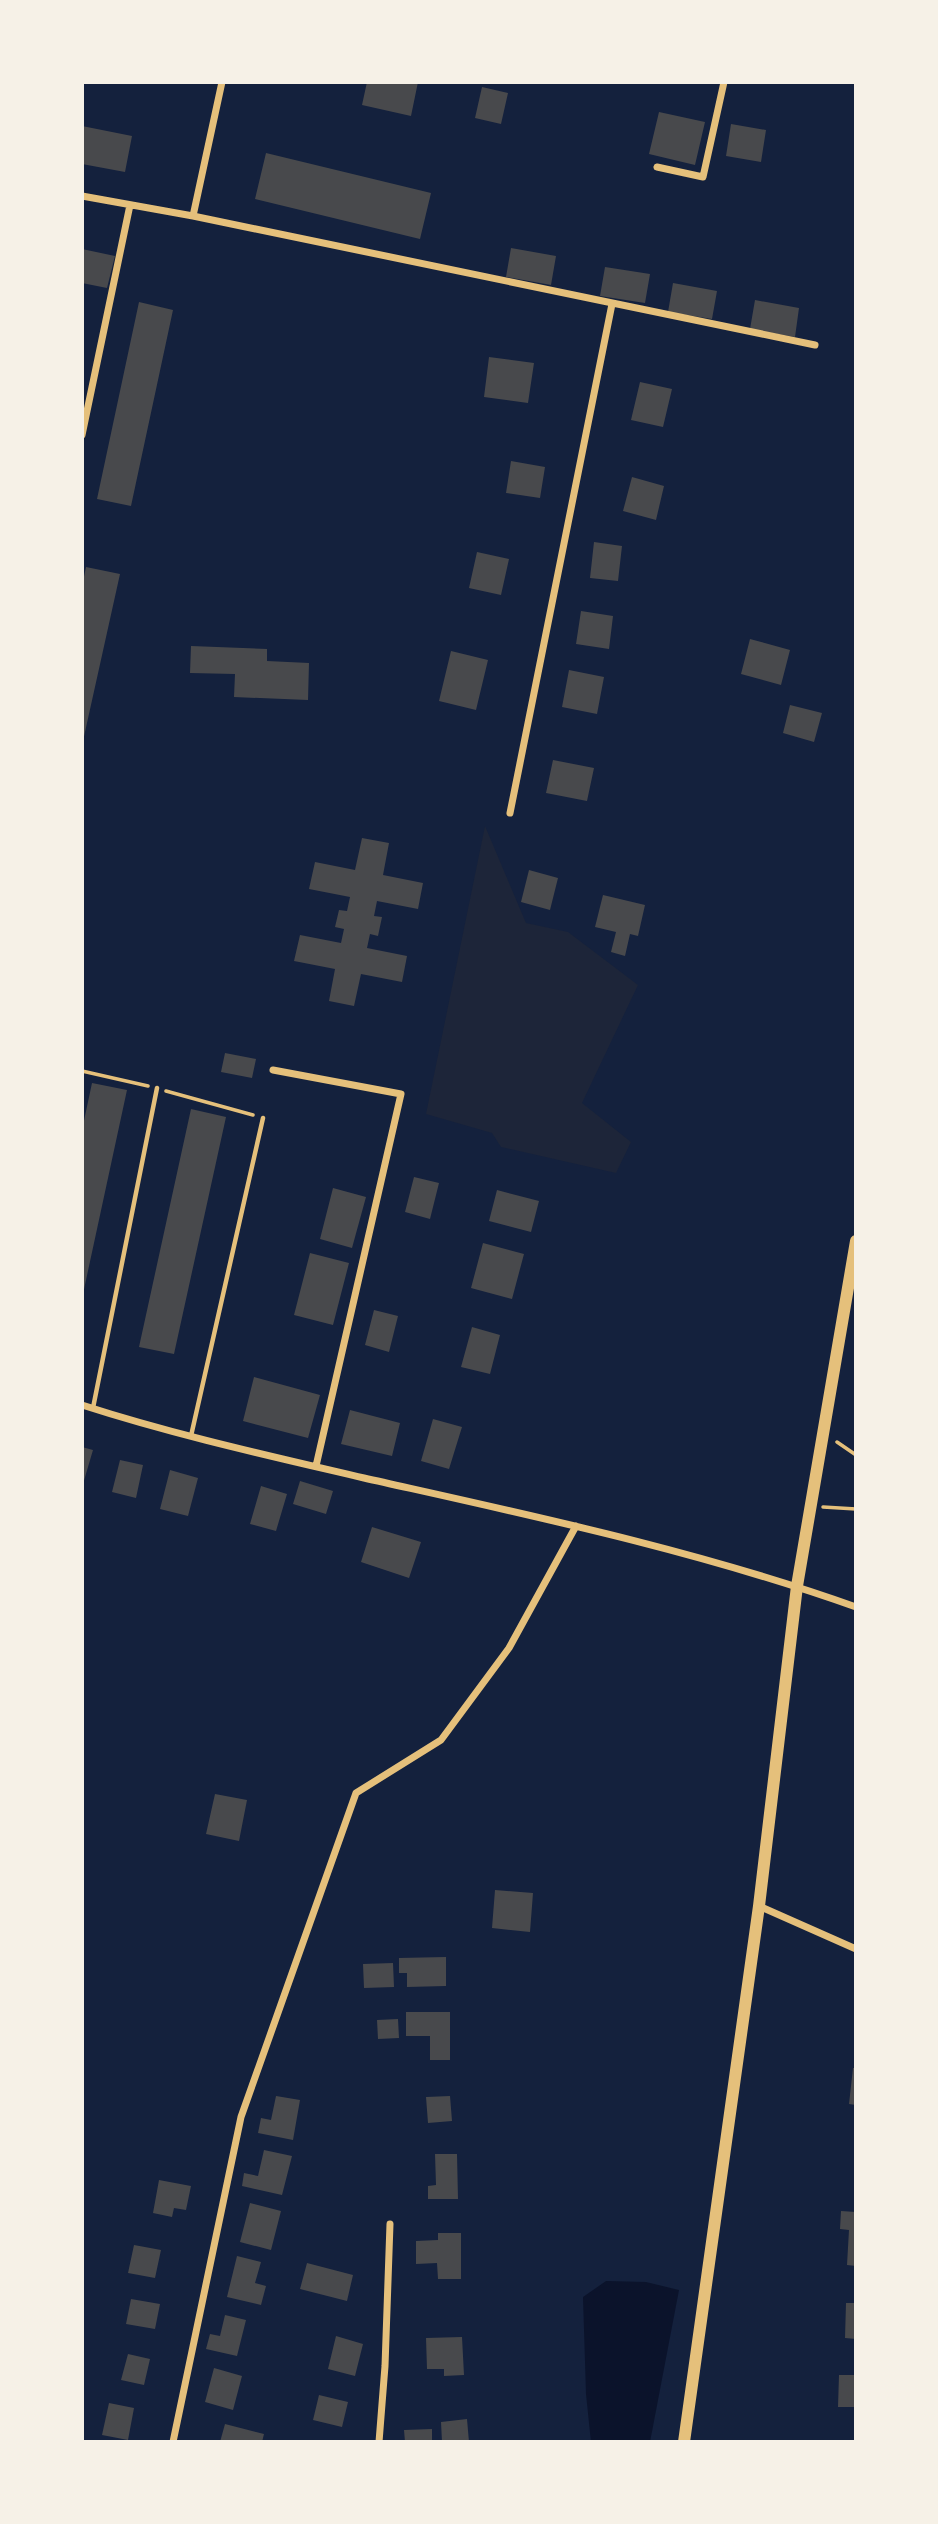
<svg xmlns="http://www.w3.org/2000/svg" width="938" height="2524" font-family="'PT Sans',sans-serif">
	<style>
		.green { fill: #1d2539 }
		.water { fill: #0b132b }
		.building { fill: #48494c }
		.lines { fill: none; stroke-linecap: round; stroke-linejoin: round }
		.path { stroke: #e5c07b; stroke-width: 3.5 }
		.service { stroke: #e5c07b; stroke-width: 4.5 }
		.minor { stroke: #e5c07b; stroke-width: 7 }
		.secondary { stroke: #e5c07b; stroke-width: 12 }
	</style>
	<rect width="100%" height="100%" fill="#14213d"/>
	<!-- green -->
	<path class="green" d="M 485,826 L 526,923 L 568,932 L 638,985 L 582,1103 L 631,1142 L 616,1173 L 501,1147 L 492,1133 L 426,1114 Z"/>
	<!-- water -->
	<path class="water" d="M 606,2281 L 646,2282 L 679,2290 L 650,2442 L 591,2442 L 586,2394 L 583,2297 Z"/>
	<!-- building -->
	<path class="building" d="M 367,82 L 418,82 L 411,116 L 362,105 Z
		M 482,87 L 508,93 L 501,124 L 475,118 Z
		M 659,112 L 705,122 L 695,165 L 649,154 Z
		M 731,124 L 766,130 L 761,162 L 726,156 Z
		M 82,126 L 132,136 L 125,172 L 82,164 Z
		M 266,153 L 431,193 L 420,239 L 255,199 Z
		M 511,248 L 556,256 L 551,285 L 506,277 Z
		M 82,249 L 115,256 L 107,288 L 82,283 Z
		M 605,267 L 650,274 L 645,303 L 600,296 Z
		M 673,283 L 717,291 L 712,319 L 668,312 Z
		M 755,300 L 799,308 L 795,337 L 750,329 Z
		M 139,302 L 173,310 L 131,506 L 97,499 Z
		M 489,357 L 534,363 L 528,403 L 484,397 Z
		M 640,382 L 672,389 L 663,427 L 631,420 Z
		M 511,461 L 545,467 L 540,498 L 506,493 Z
		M 632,477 L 664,486 L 656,520 L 623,511 Z
		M 594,542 L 622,546 L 618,581 L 590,578 Z
		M 477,552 L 509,559 L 501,595 L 469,588 Z
		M 86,567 L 120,574 L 83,741 L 82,586 Z
		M 581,611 L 613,616 L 609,649 L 576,644 Z
		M 750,639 L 790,650 L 781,685 L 741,674 Z
		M 191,646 L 267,649 L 267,661 L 309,663 L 308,700 L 234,697 L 235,674 L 190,673 Z
		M 451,651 L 488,660 L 476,710 L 439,701 Z
		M 569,670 L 604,677 L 597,714 L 562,707 Z
		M 790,705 L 822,713 L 814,742 L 783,733 Z
		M 553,760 L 594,768 L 587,801 L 546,793 Z
		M 362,838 L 389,843 L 383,875 L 423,883 L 418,909 L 377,901 L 374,916 L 382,917 L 378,936 L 370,934 L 367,948 L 407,956 L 402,982 L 361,974 L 354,1006 L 329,1001 L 335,969 L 294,961 L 300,935 L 341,943 L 344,929 L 335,927 L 339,910 L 347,911 L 350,897 L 309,889 L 315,862 L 355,870 Z
		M 529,870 L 558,878 L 550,910 L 521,902 Z
		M 603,895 L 645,905 L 638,936 L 630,934 L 625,956 L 611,952 L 616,932 L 595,927 Z
		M 225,1053 L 256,1059 L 252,1078 L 221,1072 Z
		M 92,1083 L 127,1090 L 83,1294 L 82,1130 Z
		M 191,1109 L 226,1117 L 174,1354 L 139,1347 Z
		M 414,1177 L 439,1183 L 430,1219 L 405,1212 Z
		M 333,1188 L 366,1197 L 352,1248 L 320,1239 Z
		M 497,1190 L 539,1201 L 531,1232 L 489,1221 Z
		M 483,1243 L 524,1254 L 512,1299 L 471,1288 Z
		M 310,1253 L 349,1263 L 333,1325 L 294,1315 Z
		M 374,1310 L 398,1316 L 389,1352 L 365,1345 Z
		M 472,1327 L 500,1335 L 490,1374 L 461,1367 Z
		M 254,1377 L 320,1395 L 308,1438 L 243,1421 Z
		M 350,1410 L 400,1423 L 392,1456 L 341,1444 Z
		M 433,1419 L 462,1427 L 449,1469 L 421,1461 Z
		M 82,1447 L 93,1450 L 83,1484 L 82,1484 Z
		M 120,1460 L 143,1465 L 136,1498 L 112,1492 Z
		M 170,1470 L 198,1478 L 188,1516 L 160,1509 Z
		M 300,1481 L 333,1491 L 326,1514 L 293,1504 Z
		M 261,1486 L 287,1494 L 276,1531 L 250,1524 Z
		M 372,1527 L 421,1542 L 409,1578 L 361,1562 Z
		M 215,1794 L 247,1800 L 239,1841 L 206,1834 Z
		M 495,1890 L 533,1893 L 530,1932 L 492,1928 Z
		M 446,1957 L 446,1986 L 407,1987 L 407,1973 L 399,1973 L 399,1958 Z
		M 393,1963 L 394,1987 L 364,1988 L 363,1964 Z
		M 406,2012 L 450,2012 L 450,2060 L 430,2060 L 430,2036 L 406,2036 Z
		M 398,2019 L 399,2038 L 378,2039 L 377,2020 Z
		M 853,2068 L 856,2068 L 856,2105 L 849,2104 Z
		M 276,2096 L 300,2100 L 293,2140 L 258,2133 L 261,2118 L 271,2120 Z
		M 450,2096 L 452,2121 L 428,2123 L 426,2097 Z
		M 264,2150 L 292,2156 L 282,2195 L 242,2186 L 244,2173 L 258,2176 Z
		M 435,2154 L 457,2154 L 458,2199 L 428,2199 L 428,2186 L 436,2185 Z
		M 159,2180 L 191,2186 L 186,2210 L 174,2208 L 172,2217 L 153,2213 Z
		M 250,2203 L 281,2211 L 271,2250 L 240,2242 Z
		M 841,2211 L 856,2212 L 856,2266 L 847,2265 L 849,2230 L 840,2229 Z
		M 438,2233 L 461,2233 L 461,2279 L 438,2279 L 437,2263 L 416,2264 L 416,2241 L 438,2240 Z
		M 134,2245 L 161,2250 L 155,2278 L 128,2273 Z
		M 237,2256 L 261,2262 L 255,2283 L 266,2286 L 261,2305 L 227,2297 Z
		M 307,2263 L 353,2275 L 347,2301 L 300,2289 Z
		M 131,2299 L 160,2304 L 155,2329 L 126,2324 Z
		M 846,2303 L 856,2303 L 856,2339 L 845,2338 Z
		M 225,2315 L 246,2320 L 237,2356 L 206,2349 L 210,2334 L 220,2336 Z
		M 336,2336 L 363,2344 L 355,2376 L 328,2369 Z
		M 462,2337 L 464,2375 L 444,2376 L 444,2369 L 427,2369 L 426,2338 Z
		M 128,2354 L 150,2359 L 144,2385 L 121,2380 Z
		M 214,2368 L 242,2376 L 233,2410 L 205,2402 Z
		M 839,2375 L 856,2375 L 856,2407 L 838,2407 Z
		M 319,2395 L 348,2402 L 342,2427 L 313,2420 Z
		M 109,2403 L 134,2408 L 128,2440 L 102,2435 Z
		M 467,2419 L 469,2442 L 442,2442 L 441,2422 Z
		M 225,2424 L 264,2434 L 262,2442 L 220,2442 Z
		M 432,2429 L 432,2442 L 405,2442 L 404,2430 Z"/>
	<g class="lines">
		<!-- path -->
		<path class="path" d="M 82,1071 L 148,1086
			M 166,1091 L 253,1115
			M 837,1442 L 856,1455
			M 823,1507 L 856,1509"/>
		<!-- service -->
		<path class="service" d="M 93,1408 L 157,1088
			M 191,1436 L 263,1118"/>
		<!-- minor -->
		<path class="minor" d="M 657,167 L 703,177 L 724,82
			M 82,196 L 193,216 L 815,345
			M 193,216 L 222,82
			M 82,435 L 130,205
			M 510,813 L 612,304
			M 273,1070 L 401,1094 L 316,1466
			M 82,1405 C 175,1435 270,1456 364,1478 C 529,1515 696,1550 856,1607
			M 759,1906 L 856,1949
			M 173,2442 L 241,2117 L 356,1793 L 441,1740 L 509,1648 L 576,1526
			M 379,2442 L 385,2366 L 390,2224"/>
		<!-- secondary -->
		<path class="secondary" d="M 684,2442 L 759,1906 L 797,1586 L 856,1241"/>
	</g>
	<!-- border -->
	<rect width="938" height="2524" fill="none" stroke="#f6f1e7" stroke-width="168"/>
</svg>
